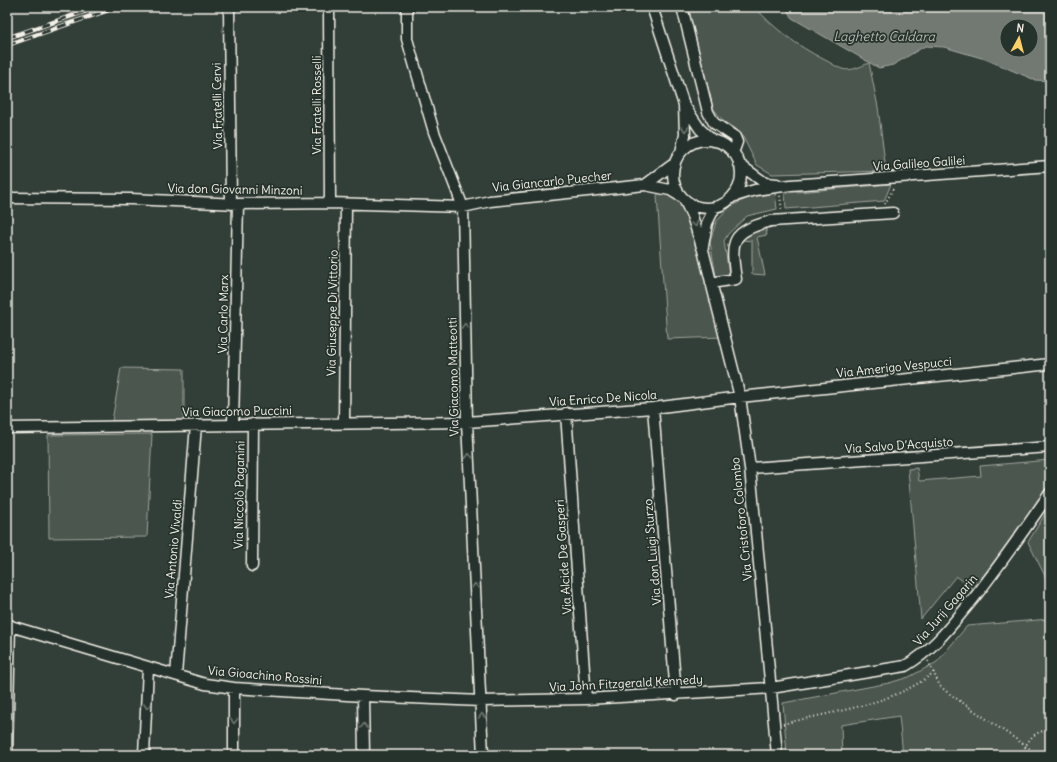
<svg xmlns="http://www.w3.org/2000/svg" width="1057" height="762" font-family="Delius,sans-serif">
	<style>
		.green { fill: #4c564f; stroke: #a0a49c }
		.water { fill: #727972; stroke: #a6a9a1; fill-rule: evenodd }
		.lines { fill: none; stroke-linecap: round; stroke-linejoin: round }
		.minor-casing { stroke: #f4f1e8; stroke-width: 13 }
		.path { stroke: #f4f1e8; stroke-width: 2; stroke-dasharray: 1 3; stroke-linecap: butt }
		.minor { stroke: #26332d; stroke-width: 10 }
		.rail-casing { stroke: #f4f1e8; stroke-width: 4.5 }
		.rail { stroke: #26332d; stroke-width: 3; stroke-dasharray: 9; stroke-linecap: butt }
		.oneway { stroke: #6e766e }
		.labels { text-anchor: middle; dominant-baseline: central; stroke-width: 3.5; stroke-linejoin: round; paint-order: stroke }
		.street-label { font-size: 12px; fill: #f4f1e8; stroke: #26332d }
		.water-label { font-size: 13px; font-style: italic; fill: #babbb3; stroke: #26332d }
	</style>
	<rect width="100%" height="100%" fill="#323e38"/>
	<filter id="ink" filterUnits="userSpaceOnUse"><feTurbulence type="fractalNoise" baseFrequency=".025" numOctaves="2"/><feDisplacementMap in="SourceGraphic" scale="8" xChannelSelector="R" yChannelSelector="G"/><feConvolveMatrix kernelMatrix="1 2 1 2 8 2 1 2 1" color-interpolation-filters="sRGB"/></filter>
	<g filter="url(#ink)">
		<!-- green -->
		<path class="green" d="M 688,7 L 755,7 C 774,29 798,46 823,59 C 830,62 836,67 842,69 C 851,72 861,66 869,63 L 878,107 L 886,171 L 772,174 L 757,165 L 741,133 L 723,121 L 713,108 Z
			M 891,184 L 884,201 L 786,209 L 785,193 Z
			M 659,192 L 672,194 L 681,201 L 691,219 L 723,337 L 667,339 L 657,196 Z
			M 775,193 L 777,209 L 747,216 L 728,234 L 724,241 L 729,274 L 716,276 L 710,242 L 716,222 L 731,206 L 748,198 Z
			M 765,226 L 767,235 L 757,237 L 765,275 L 752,274 L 752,241 L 742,240 L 743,237 Z
			M 121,368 L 184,369 L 184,421 L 112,421 Z
			M 152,434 L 147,537 L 49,538 L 48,435 Z
			M 1050,460 L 1050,487 L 1003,554 L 975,590 L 956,576 L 921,619 L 908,469 L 917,468 L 919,481 L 981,476 L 980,466 Z
			M 1050,506 L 1050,586 L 1028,542 Z
			M 1050,619 L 1050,755 L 903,755 L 899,716 L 841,725 L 842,755 L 787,755 L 783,703 L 889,683 L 909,677 L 937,662 L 967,626 Z"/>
		<!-- water -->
		<path class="water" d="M 785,7 L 1050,7 L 1050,81 L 1035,80 L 985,59 L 944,47 L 925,46 L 893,65 L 879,68 L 792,18 ZM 1007,26 L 1031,26 L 1031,50 L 1007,50 Z"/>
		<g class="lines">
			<defs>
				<path id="minor" d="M 229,7 L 231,204
					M 329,7 L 330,203
					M 407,7 L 407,39 L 434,132 L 463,207 L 467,422 L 483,755
					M 652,7 L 684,105 L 700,129 L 713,141
					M 682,7 L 708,112 L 714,123 L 735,137 L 737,142 L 733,153
					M673 174a34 34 0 1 1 68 0a34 34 0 1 1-68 0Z
					M 681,152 L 685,135 L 684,105
					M 739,164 L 765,183 L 777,184
					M 645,185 L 675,163
					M 732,197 L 755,190 L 791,185 L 1050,166
					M 7,198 L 131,199 L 238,204 L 330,203 L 463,207 L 490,201 L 645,185 L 670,190 L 680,196
					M 684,199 L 692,216 L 703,250 L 740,397 L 750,468 L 777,755
					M 703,246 L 707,223 L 715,207
					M 711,283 L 736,279 C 730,240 731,232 771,221 L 893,213
					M 653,408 L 676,695
					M 566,413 L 586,699
					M 344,423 L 346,204
					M 233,425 L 238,204
					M 7,428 L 467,422 L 653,408 L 740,397 L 1050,364
					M 750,468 L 1050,447
					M 252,566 L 253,424
					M 7,625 L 205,684 L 234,688 L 363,696 L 481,701 L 586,699 L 771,688 L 905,666 C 934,650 953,623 974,598 C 1001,564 1025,529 1050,493
					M 176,675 L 196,425
					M 363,696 L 364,755
					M 7,755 L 10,625
					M 144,755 L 148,667
					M 234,755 L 234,688"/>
			</defs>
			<!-- minor casing -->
			<use href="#minor" class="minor-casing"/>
			<!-- path -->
			<path class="path" d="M 780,196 L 782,211
				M 885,204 L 894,187
				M 928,661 L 940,686 L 947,692 L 1039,755
				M 783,724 C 832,711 895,705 934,672
				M 1021,755 C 1028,741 1032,731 1050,730"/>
			<!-- minor -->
			<use href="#minor" class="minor"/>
			<defs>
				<path id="rail" d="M 7,38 L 98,7
					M 7,45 L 117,7"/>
			</defs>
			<!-- rail casing -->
			<use href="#rail" class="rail-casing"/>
			<!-- rail -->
			<use href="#rail" class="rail"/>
		</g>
		<!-- one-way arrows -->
		<defs><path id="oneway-chevron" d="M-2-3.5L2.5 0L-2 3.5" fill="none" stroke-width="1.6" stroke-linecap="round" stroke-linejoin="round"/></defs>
		<g class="oneway">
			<use href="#oneway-chevron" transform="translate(685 129) rotate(90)"/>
			<use href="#oneway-chevron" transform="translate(695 224) rotate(73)"/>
			<use href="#oneway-chevron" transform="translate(465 326) rotate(-91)"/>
			<use href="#oneway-chevron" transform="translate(469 456) rotate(-93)"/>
			<use href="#oneway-chevron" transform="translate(475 586) rotate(-93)"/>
			<use href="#oneway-chevron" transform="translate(147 706) rotate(93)"/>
			<use href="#oneway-chevron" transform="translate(482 716) rotate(-92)"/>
			<use href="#oneway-chevron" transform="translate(234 721) rotate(91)"/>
			<use href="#oneway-chevron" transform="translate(364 726) rotate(-90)"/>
		</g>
	</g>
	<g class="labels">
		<!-- street labels -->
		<g class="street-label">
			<text transform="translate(316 105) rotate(-90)">Via Fratelli Rosselli</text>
			<text transform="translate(217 106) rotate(-91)">Via Fratelli Cervi</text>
			<text transform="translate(919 163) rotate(-4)">Via Galileo Galilei</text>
			<text transform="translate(552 181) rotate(-6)">Via Giancarlo Puecher</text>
			<text transform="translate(235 189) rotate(1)">Via don Giovanni Minzoni</text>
			<text transform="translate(332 313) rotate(-89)">Via Giuseppe Di Vittorio</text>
			<text transform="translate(223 314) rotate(-89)">Via Carlo Marx</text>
			<text transform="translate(894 367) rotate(-6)">Via Amerigo Vespucci</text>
			<text transform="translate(453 377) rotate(-91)">Via Giacomo Matteotti</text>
			<text transform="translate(603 398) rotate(-4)">Via Enrico De Nicola</text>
			<text transform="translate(237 411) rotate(-1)">Via Giacomo Puccini</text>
			<text transform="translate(899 445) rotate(-4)">Via Salvo D’Acquisto</text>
			<text transform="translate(239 495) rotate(-89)">Via Niccolò Paganini</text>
			<text transform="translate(741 519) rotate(-96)">Via Cristoforo Colombo</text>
			<text transform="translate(173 549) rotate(-85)">Via Antonio Vivaldi</text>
			<text transform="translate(652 552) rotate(-95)">Via don Luigi Sturzo</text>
			<text transform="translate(563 557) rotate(-94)">Via Alcide De Gasperi</text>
			<text transform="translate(945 610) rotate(-49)">Via Jurij Gagarin</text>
			<text transform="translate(265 675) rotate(5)">Via Gioachino Rossini</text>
			<text transform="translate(626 683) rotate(-3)">Via John Fitzgerald Kennedy</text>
		</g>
		<!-- water labels -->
		<g class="water-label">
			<text x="884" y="36">Laghetto Caldara</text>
		</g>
	</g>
	<!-- margin -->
	<rect width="1057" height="762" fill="none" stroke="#26332d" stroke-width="24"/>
	<rect x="12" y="12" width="1033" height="738" fill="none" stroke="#f4f1e8" stroke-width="1.5" filter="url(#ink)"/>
	<!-- north arrow -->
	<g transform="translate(1019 38) rotate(7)"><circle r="19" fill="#26332d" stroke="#787f78"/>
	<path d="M0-3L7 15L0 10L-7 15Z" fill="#ffd166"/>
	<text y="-6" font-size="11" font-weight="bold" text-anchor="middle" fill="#f4f1e8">N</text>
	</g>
</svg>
